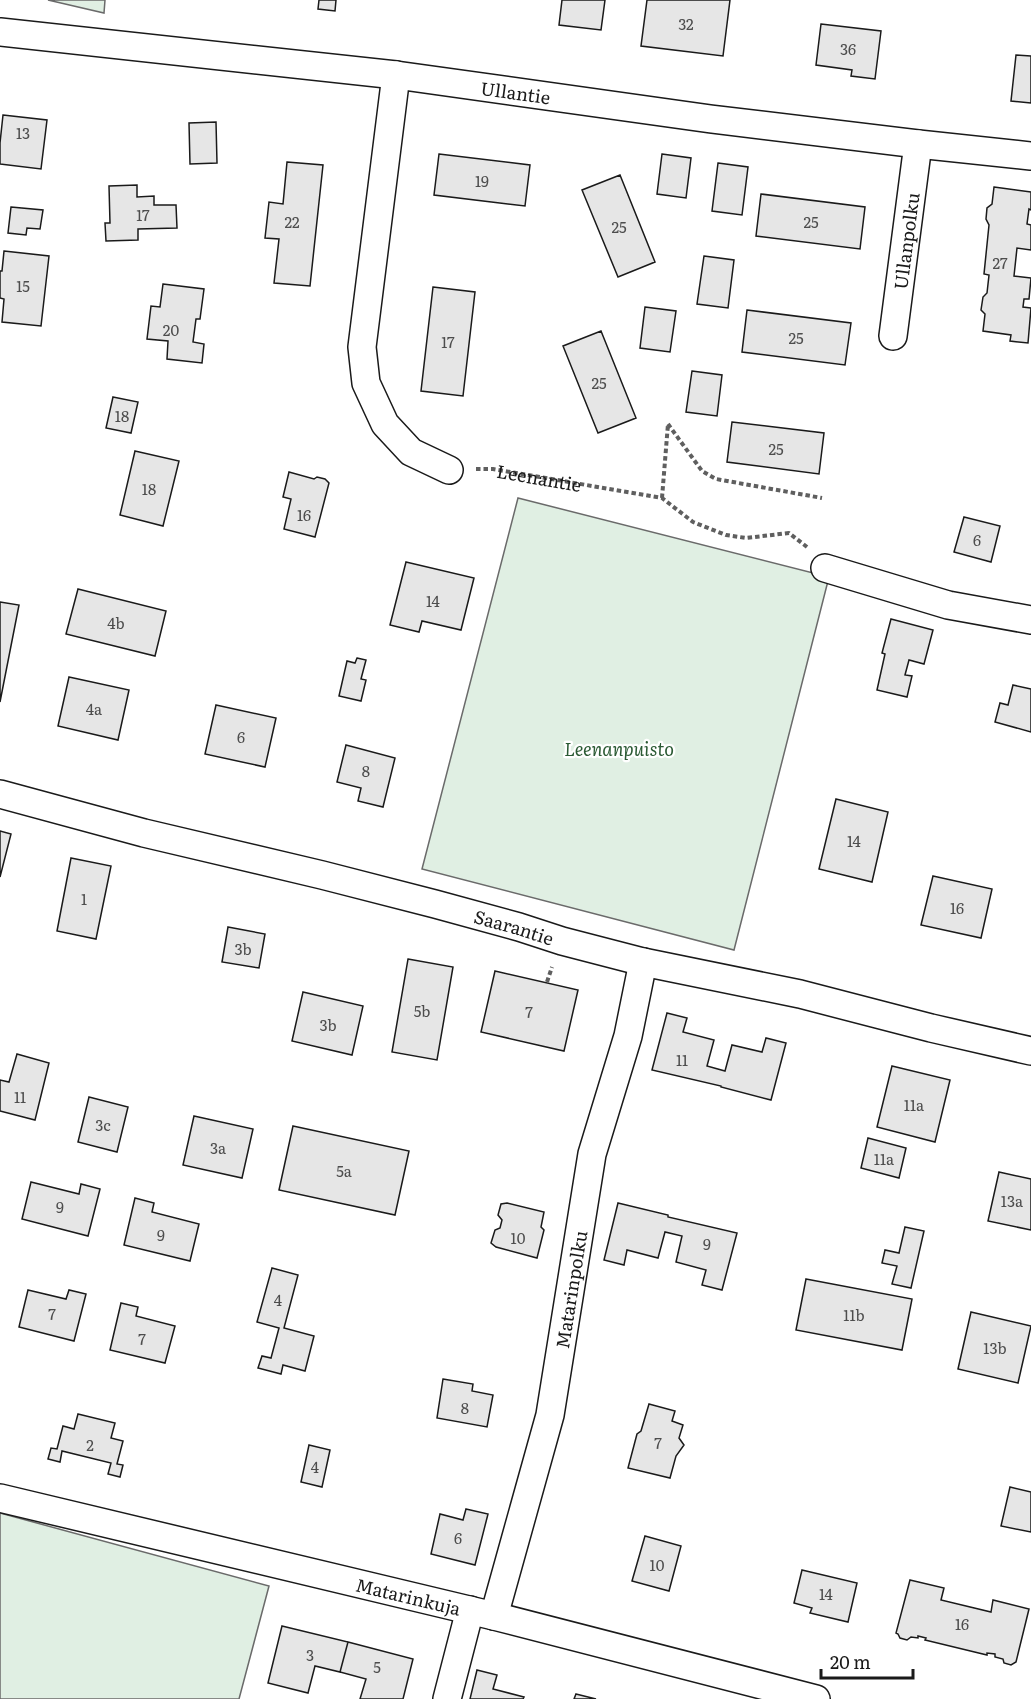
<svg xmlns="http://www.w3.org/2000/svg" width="1031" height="1699" font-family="Literata,serif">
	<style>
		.green { fill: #e0efe3; stroke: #6a6a6a; stroke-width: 1.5 }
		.building { fill: #e6e6e6; stroke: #1a1a1a; stroke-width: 1.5 }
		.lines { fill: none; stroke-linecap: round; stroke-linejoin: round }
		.minor-casing { stroke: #1a1a1a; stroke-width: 30 }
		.path { stroke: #5f5f5f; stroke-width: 4; stroke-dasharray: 4.5 3; stroke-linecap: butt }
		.minor { stroke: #fff; stroke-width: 27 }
		.labels { text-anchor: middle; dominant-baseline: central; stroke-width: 4.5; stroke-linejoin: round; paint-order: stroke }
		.number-label { font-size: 15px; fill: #4d4d4d }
		.street-label { font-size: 18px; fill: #1a1a1a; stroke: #fff }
		.park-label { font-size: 18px; font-style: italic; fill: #2b5a34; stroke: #fff }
	</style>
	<rect width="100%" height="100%" fill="#fff"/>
	<!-- green -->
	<path class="green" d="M 48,0 L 105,0 L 104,13 Z
		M 518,498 L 829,577 L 734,950 L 422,869 Z
		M 0,1513 L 269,1586 L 239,1699 L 0,1699 Z"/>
	<!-- building -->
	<path class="building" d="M 319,0 L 336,0 L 335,11 L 318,9 Z
		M 562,0 L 605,0 L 601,30 L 559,25 Z
		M 647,0 L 730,0 L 723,56 L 641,46 Z
		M 821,24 L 881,31 L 875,79 L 851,76 L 852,70 L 816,65 Z
		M 1016,55 L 1031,56 L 1031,103 L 1011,101 Z
		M 3,115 L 47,120 L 41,169 L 0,164 L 0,143 Z
		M 216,122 L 217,163 L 190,164 L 189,123 Z
		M 439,154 L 530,165 L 525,206 L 434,195 Z
		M 662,154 L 691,158 L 686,198 L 657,194 Z
		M 287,162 L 323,165 L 310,286 L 274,283 L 279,239 L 265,238 L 269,202 L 283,204 Z
		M 718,163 L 748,167 L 742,215 L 712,211 Z
		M 620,175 L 655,262 L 618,277 L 582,190 Z
		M 137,185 L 137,197 L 154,196 L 154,205 L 176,205 L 177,228 L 138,229 L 138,240 L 106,241 L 105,223 L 110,223 L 109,186 Z
		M 994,187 L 1031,192 L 1031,210 L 1029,209 L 1027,224 L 1031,225 L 1031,250 L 1017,248 L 1014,276 L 1031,278 L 1029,299 L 1024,299 L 1023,307 L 1031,308 L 1028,343 L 1010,341 L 1011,335 L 983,331 L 985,314 L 981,310 L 983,297 L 987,293 L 989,275 L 984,274 L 989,225 L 986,219 L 987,208 L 992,204 Z
		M 761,194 L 865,207 L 860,249 L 756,236 Z
		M 11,207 L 43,210 L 40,229 L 27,228 L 26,235 L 8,233 Z
		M 4,251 L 49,256 L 41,326 L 2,322 L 4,299 L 0,298 L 0,271 L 2,271 Z
		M 704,256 L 734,260 L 728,308 L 697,304 Z
		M 163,284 L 204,289 L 200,319 L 196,319 L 193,342 L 204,344 L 202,363 L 167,359 L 168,341 L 147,339 L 151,306 L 160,307 Z
		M 433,287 L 475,292 L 463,396 L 421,391 Z
		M 645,307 L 676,311 L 670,352 L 640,348 Z
		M 747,310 L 851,323 L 845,365 L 742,352 Z
		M 601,331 L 636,418 L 598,433 L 563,346 Z
		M 692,371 L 722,375 L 717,416 L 686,412 Z
		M 113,397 L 138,402 L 131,433 L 106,428 Z
		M 732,422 L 824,433 L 819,474 L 727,462 Z
		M 135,451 L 179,461 L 163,526 L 120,515 Z
		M 289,472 L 314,479 L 317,477 L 325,479 L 329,483 L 315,537 L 284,529 L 291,499 L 283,497 Z
		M 964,517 L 1000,526 L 991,562 L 954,552 Z
		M 406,562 L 474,578 L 461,630 L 422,621 L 419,632 L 390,625 Z
		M 78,589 L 166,611 L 155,656 L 66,634 Z
		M 0,602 L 19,605 L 0,702 Z
		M 891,619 L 933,630 L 924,664 L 909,660 L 905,675 L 912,676 L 907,697 L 877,690 L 885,654 L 882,653 Z
		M 357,658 L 366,660 L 361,679 L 366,680 L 361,701 L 339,696 L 347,661 L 355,663 Z
		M 69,677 L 129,690 L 118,740 L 58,726 Z
		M 1013,685 L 1031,689 L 1031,732 L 995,722 L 1000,703 L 1008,705 Z
		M 216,705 L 276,718 L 265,767 L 205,754 Z
		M 346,745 L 395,758 L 383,807 L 358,801 L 361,788 L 337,782 Z
		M 836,799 L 888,812 L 872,882 L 819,869 Z
		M 0,831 L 11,834 L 0,877 Z
		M 71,858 L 111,866 L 96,939 L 57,931 Z
		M 933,876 L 992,889 L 981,938 L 921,925 Z
		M 228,927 L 265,934 L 259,968 L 222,962 Z
		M 408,959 L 453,967 L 437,1060 L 392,1052 Z
		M 495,971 L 578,990 L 564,1051 L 481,1032 Z
		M 303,992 L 363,1006 L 352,1055 L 292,1041 Z
		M 667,1013 L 687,1018 L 683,1032 L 714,1040 L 707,1066 L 725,1071 L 732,1045 L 762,1052 L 766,1038 L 786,1043 L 771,1100 L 721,1087 L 721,1086 L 652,1070 Z
		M 17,1054 L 49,1063 L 35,1120 L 0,1111 L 0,1080 L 9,1082 Z
		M 892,1066 L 950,1080 L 935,1142 L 877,1127 Z
		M 89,1097 L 128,1107 L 117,1152 L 78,1142 Z
		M 194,1116 L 253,1129 L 242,1178 L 183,1165 Z
		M 293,1126 L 409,1151 L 395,1215 L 279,1190 Z
		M 868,1138 L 906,1148 L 899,1178 L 861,1168 Z
		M 999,1172 L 1031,1179 L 1031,1230 L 988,1221 Z
		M 31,1182 L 79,1194 L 81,1184 L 100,1189 L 88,1236 L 22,1219 Z
		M 135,1198 L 154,1203 L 152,1212 L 199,1224 L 190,1261 L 124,1245 Z
		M 507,1203 L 544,1212 L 541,1227 L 544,1230 L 537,1258 L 496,1247 L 491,1243 L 495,1230 L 500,1228 L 502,1220 L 498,1215 L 501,1204 Z
		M 618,1203 L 668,1215 L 668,1217 L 737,1233 L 722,1290 L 702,1285 L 706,1270 L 676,1262 L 682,1236 L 665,1232 L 658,1258 L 627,1250 L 624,1265 L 604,1260 Z
		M 905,1227 L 924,1231 L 911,1288 L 892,1284 L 897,1266 L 882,1263 L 885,1250 L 899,1253 Z
		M 272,1268 L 298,1275 L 284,1328 L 314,1336 L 305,1371 L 283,1365 L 281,1374 L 258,1368 L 262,1356 L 271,1358 L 279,1328 L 257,1322 Z
		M 806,1279 L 912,1299 L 902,1350 L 796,1330 Z
		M 28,1290 L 66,1299 L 69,1290 L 86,1294 L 74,1341 L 19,1327 Z
		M 121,1303 L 138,1307 L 136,1316 L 175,1326 L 165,1363 L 110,1350 Z
		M 971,1312 L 1031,1326 L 1018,1383 L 958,1369 Z
		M 443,1379 L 473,1384 L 472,1391 L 493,1395 L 487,1427 L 437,1418 Z
		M 649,1404 L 675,1411 L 672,1421 L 683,1425 L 679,1438 L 684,1445 L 676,1456 L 670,1478 L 628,1468 L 637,1434 L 641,1431 Z
		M 78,1414 L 115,1423 L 111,1438 L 123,1441 L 117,1464 L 123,1465 L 120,1477 L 108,1474 L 111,1463 L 62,1451 L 60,1462 L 48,1459 L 51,1448 L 57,1449 L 63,1426 L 74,1429 Z
		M 309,1445 L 330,1450 L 322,1487 L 301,1482 Z
		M 1010,1487 L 1031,1492 L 1031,1532 L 1001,1526 Z
		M 466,1509 L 488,1514 L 475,1565 L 431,1554 L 440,1514 L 463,1520 Z
		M 645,1536 L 681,1546 L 669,1591 L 632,1581 Z
		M 802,1570 L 857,1583 L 848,1622 L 810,1613 L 812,1608 L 794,1603 Z
		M 910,1580 L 944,1588 L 941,1600 L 991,1612 L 993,1600 L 1029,1609 L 1016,1662 L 1011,1665 L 1004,1663 L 1003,1659 L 995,1657 L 995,1654 L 987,1653 L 987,1655 L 925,1640 L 926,1638 L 918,1636 L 918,1638 L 911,1637 L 907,1640 L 900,1638 L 898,1634 L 896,1633 Z
		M 282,1626 L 348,1642 L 340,1672 L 315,1666 L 308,1693 L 268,1683 Z
		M 348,1642 L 413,1659 L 403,1699 L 360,1699 L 366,1679 L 340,1672 Z
		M 477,1670 L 497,1675 L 493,1689 L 524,1697 L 523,1699 L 470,1699 Z
		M 576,1694 L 596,1699 L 574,1699 Z"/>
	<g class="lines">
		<defs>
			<g id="minor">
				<path id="s2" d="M 0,32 L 396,75 L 711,119 L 918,144 L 1031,156"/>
				<path d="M 396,75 L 362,347 L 366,383 L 385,424 L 411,452 L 449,470"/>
				<path id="s3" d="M 893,336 L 918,144"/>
				<path d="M 825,568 L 948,605 L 1031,620"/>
				<path id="s4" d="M 0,794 L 144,833 L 322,875 L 435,904 L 519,927 L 562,941 L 643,962 L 800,994 L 931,1028 L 1031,1051"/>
				<path id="s5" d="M 0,1498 L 494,1616 L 816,1699"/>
				<path id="s6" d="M 494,1616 L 550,1415 L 592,1154 L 628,1036 L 643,962"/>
				<path d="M 447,1699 L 470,1610"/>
			</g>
		</defs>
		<!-- minor casing -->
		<use href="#minor" class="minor-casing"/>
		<!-- path -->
		<g class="path">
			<path d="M 668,424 L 702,471 L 716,479 L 822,498"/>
			<path id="s1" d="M 476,469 L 493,469 L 662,498 L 693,522 L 726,535 L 746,538 L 789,533 L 807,547"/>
			<path d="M 662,498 L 668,424"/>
			<path d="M 547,982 L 552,967"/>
		</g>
		<!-- minor -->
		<use href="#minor" class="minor"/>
	</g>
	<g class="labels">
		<!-- number labels -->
		<g class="number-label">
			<text x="686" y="23">32</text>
			<text x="848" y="48">36</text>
			<text x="23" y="132">13</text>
			<text x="482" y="180">19</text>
			<text x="143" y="214">17</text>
			<text x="292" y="221">22</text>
			<text x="811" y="221">25</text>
			<text x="619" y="226">25</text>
			<text x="1000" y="262">27</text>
			<text x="23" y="285">15</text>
			<text x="171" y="329">20</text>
			<text x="796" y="337">25</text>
			<text x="448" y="341">17</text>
			<text x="599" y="382">25</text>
			<text x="122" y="415">18</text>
			<text x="776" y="448">25</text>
			<text x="149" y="488">18</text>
			<text x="304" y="514">16</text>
			<text x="977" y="539">6</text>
			<text x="433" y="600">14</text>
			<text x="116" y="622">4b</text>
			<text x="94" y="708">4a</text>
			<text x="241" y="736">6</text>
			<text x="366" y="770">8</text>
			<text x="854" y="840">14</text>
			<text x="84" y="898">1</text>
			<text x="957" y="907">16</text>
			<text x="243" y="948">3b</text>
			<text x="422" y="1010">5b</text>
			<text x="529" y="1011">7</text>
			<text x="328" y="1024">3b</text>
			<text x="682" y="1059">11</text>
			<text x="20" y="1096">11</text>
			<text x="914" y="1104">11a</text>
			<text x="103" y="1124">3c</text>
			<text x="218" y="1147">3a</text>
			<text x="884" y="1158">11a</text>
			<text x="344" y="1170">5a</text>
			<text x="1012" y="1200">13a</text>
			<text x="60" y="1206">9</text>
			<text x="161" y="1234">9</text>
			<text x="518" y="1237">10</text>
			<text x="707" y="1243">9</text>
			<text x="278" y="1299">4</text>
			<text x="52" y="1313">7</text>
			<text x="854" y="1314">11b</text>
			<text x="142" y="1338">7</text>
			<text x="995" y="1347">13b</text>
			<text x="465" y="1407">8</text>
			<text x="658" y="1442">7</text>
			<text x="90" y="1444">2</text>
			<text x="315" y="1466">4</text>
			<text x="458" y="1537">6</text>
			<text x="657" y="1564">10</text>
			<text x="826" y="1593">14</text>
			<text x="962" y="1623">16</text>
			<text x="310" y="1654">3</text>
			<text x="377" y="1666">5</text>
		</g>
		<!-- street labels -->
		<g class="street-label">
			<text stroke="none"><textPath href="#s2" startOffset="519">Ullantie</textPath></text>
			<text stroke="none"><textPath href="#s3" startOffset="96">Ullanpolku</textPath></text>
			<text stroke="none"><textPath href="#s1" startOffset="64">Leenantie</textPath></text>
			<text stroke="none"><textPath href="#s4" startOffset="531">Saarantie</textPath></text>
			<text stroke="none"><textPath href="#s6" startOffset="336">Matarinpolku</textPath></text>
			<text stroke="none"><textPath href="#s5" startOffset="420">Matarinkuja</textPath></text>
		</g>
		<!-- park labels -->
		<g class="park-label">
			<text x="619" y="748">Leenanpuisto</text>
		</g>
	</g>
	<!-- scale -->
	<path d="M821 1669v9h92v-9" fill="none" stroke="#1a1a1a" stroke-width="3"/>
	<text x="830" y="1669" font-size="18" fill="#1a1a1a" stroke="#ffffff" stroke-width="4.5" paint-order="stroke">20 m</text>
</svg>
